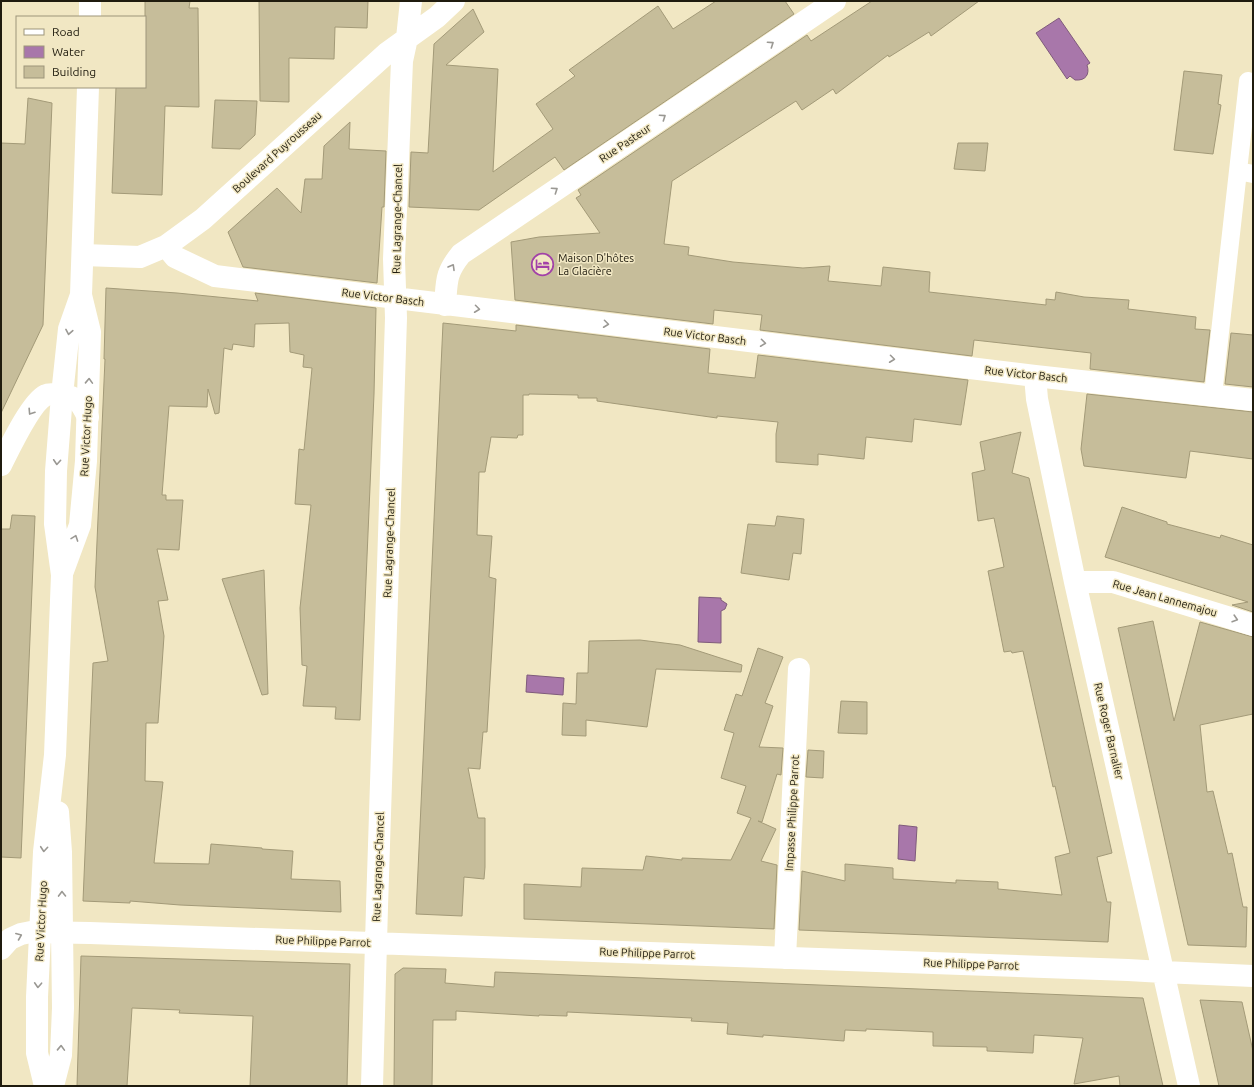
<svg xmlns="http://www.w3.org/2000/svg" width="1254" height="1087" font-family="Ubuntu,sans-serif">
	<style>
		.water { fill: #a877aa; stroke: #7f5b7b }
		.building { fill: #c6bd9a; stroke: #a39a78 }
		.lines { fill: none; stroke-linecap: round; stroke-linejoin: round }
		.service { stroke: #fff; stroke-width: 18 }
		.minor { stroke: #fff; stroke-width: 22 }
		.secondary { stroke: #fff; stroke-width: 22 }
		.oneway { stroke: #9a9893 }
		.labels { text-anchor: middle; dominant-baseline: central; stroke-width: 3; stroke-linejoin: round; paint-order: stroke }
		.street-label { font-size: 11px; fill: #1f1b0e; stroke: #f1e7c3 }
		.poi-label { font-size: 11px; fill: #1f1b0e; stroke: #f1e7c3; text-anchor: start }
	</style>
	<rect width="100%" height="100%" fill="#f1e7c3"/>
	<!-- water -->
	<path class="water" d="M 1059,18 L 1090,63 L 1087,65 C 1090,74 1086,81 1075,80 L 1070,76 L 1067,79 L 1036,33 Z
		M 699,597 L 721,598 L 721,600 L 727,604 L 725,609 L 721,611 L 721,643 L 698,642 Z
		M 527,675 L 564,678 L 563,695 L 526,692 Z
		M 899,825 L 917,827 L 915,861 L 898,859 Z"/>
	<!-- building -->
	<path class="building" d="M 145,1 L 190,1 L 189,8 L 198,8 L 199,107 L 165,106 L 162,195 L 112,193 L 116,87 L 145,87 Z
		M 259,1 L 368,1 L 367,28 L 335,27 L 334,59 L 289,58 L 289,102 L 260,101 Z
		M 716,1 L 785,1 L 794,14 L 564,170 L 555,157 L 479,210 L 409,207 L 411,152 L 428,153 L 434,44 L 473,9 L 484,32 L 446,65 L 498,69 L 493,172 L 553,129 L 536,104 L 575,76 L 569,70 L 658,6 L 673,29 Z
		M 872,1 L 979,1 L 931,36 L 929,32 L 889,57 L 888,55 L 836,94 L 833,89 L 802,110 L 796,101 L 672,181 L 664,244 L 689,247 L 688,255 L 733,262 L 803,268 L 830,266 L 828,281 L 881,286 L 883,267 L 930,272 L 929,292 L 1046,305 L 1046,299 L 1055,300 L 1056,292 L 1084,297 L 1129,300 L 1128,309 L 1196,317 L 1195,329 L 1210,330 L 1204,382 L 1090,369 L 1091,353 L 974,340 L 972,356 L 760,330 L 762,315 L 714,310 L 713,324 L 515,300 L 511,242 L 539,237 L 600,233 L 576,198 L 581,195 L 578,190 L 807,35 L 811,41 Z
		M 1184,71 L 1222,75 L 1218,104 L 1221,105 L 1213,154 L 1174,150 Z
		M 28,98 L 52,103 L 43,325 L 1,413 L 1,143 L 25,144 Z
		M 215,100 L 257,101 L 255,135 L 240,149 L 212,148 Z
		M 350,122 L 349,149 L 386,151 L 384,207 L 382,207 L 377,283 L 243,267 L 228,232 L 277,188 L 301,213 L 305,179 L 322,179 L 324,146 Z
		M 958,143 L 988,143 L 985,171 L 954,169 Z
		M 106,288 L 177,293 L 258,301 L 255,293 L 376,308 L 374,394 L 360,720 L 335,719 L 336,707 L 303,706 L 307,666 L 302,665 L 300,608 L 311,505 L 295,504 L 299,449 L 304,450 L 312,368 L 303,367 L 304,355 L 290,352 L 289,323 L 255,324 L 254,347 L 233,344 L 232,350 L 224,348 L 219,413 L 215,414 L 208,389 L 207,407 L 169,406 L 162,495 L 166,495 L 166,500 L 183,500 L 179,550 L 157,549 L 168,600 L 158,601 L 164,636 L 158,723 L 146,723 L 145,781 L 163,782 L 154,863 L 209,864 L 211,844 L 262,848 L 262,849 L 293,851 L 291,879 L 340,881 L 341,912 L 180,905 L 130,901 L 130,903 L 83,901 L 93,663 L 108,661 L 95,587 L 105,359 L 104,359 Z
		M 443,323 L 516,331 L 516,325 L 710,349 L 708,373 L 755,378 L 758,355 L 968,380 L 961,425 L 914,419 L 912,442 L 866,437 L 864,459 L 818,454 L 818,465 L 776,462 L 776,434 L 778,422 L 717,416 L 717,418 L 597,401 L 597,398 L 578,398 L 578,395 L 529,394 L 529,395 L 523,395 L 523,435 L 518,435 L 517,438 L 491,437 L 485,472 L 479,472 L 477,535 L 492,536 L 489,577 L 496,579 L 487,732 L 483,732 L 480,769 L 468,768 L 478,818 L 485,818 L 485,867 L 484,879 L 464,877 L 462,916 L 416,914 Z
		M 1231,333 L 1253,335 L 1253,387 L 1225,384 Z
		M 1087,394 L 1253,412 L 1253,459 L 1190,451 L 1186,478 L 1084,466 L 1081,449 Z
		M 1021,432 L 1012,473 L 1029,478 L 1112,853 L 1097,857 L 1107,902 L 1111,902 L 1108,942 L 799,930 L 802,871 L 845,881 L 845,864 L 893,868 L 893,879 L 956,883 L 956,880 L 998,882 L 998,889 L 1062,895 L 1055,857 L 1070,853 L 1055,786 L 1053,787 L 1023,651 L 1012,653 L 1011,651 L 1004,652 L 988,571 L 1004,567 L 994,518 L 978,521 L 972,473 L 985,470 L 980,442 Z
		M 1122,507 L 1167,522 L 1167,524 L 1220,538 L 1221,535 L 1253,545 L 1253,612 L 1232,605 L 1248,602 L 1105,557 Z
		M 12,515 L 35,516 L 21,858 L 1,857 L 1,529 L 10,529 Z
		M 777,516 L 804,519 L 801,554 L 793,553 L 789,580 L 741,573 L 748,524 L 775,526 Z
		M 264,570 L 268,694 L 262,695 L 222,579 Z
		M 1153,621 L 1174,721 L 1200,622 L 1253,637 L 1253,714 L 1200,725 L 1207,792 L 1213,791 L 1228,854 L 1232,853 L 1243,907 L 1247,907 L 1246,947 L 1188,945 L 1118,628 Z
		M 640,640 L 680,645 L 742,665 L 741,672 L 656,669 L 647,727 L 586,720 L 586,736 L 562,735 L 563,703 L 576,704 L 577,673 L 588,673 L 589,641 Z
		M 758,648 L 783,657 L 765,703 L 773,706 L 759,747 L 783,748 L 781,775 L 777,774 L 762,822 L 758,821 L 776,829 L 761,861 L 777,865 L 774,929 L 524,919 L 524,884 L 581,887 L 582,868 L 643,870 L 646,856 L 682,860 L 682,858 L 731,860 L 751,818 L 737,813 L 746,786 L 721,778 L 734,733 L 724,730 L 736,694 L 742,696 Z
		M 841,701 L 867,702 L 867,734 L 838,733 Z
		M 808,750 L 824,751 L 823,778 L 806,777 Z
		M 81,956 L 350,964 L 347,1086 L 250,1086 L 253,1016 L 179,1013 L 180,1010 L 132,1008 L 127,1086 L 77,1086 Z
		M 403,968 L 446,969 L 445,983 L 494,987 L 495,972 L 1143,998 L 1163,1086 L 1120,1086 L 1119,1076 L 1074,1084 L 1083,1038 L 1034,1035 L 1033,1053 L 987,1051 L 987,1047 L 933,1046 L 933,1032 L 866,1029 L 866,1031 L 845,1030 L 844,1041 L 763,1035 L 763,1037 L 727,1034 L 728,1023 L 691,1021 L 692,1018 L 567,1012 L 567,1016 L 539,1015 L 539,1016 L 456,1011 L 456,1020 L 433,1020 L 432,1086 L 394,1086 L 395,974 Z
		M 1200,1000 L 1242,1002 L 1253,1051 L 1253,1086 L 1219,1086 Z"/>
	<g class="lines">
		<!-- service -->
		<path class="service" d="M 1238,171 L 1248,81
			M 1213,395 L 1238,171 L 1253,174"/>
		<!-- minor -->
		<path class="minor" d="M 166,246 L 175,257 L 215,276 L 1035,376 L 1253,400
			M 83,255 L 140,257 L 166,246 L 203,219 L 387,53 L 437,17 L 454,1
			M 445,305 C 447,281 445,274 461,254 L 835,1
			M 1035,376 L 1037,399 L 1075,582 L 1189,1086
			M 1,465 C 9,449 31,402 46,395 C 50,393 57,395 61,395 C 78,396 81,403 88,417
			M 1075,582 L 1113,582 L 1253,625
			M 1,949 L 10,939 L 21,934 L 31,932 L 90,933 L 1128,970 L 1163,972 L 1253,976
			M 785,958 L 799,669
			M 372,1086 L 377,907 L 396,318 L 394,259 L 402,61 L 407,38 L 411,1"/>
		<!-- secondary -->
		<path class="secondary" d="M 90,17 L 90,1
			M 63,571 L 80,525 L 86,461 L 90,332 L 81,295 L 88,87
			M 45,1086 L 37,1053 L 37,997 L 44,852 L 55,755 L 62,575 L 55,524 L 56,471 L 62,395 L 69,329 L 81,295
			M 53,1086 L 61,1055 L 63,1008 L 61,852 L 58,812"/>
	</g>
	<!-- one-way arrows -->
	<defs><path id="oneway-chevron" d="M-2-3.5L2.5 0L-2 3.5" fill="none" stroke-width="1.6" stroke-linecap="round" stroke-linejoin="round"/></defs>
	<g class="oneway">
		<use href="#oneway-chevron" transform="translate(771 44) rotate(-34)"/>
		<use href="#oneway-chevron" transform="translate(663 117) rotate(-34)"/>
		<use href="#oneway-chevron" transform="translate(555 190) rotate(-34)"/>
		<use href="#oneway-chevron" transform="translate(452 267) rotate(-60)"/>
		<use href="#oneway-chevron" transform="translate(477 309) rotate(7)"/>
		<use href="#oneway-chevron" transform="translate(606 324) rotate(7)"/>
		<use href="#oneway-chevron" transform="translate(69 332) rotate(100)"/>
		<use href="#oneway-chevron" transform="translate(763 343) rotate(7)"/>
		<use href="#oneway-chevron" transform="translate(892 359) rotate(7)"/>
		<use href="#oneway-chevron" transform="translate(89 381) rotate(-88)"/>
		<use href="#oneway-chevron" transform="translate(31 412) rotate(123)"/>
		<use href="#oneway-chevron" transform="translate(57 462) rotate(94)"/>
		<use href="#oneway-chevron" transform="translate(75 538) rotate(-70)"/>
		<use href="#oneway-chevron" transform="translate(1235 619) rotate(17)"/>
		<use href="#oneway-chevron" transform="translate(44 849) rotate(95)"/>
		<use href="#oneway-chevron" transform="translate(62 894) rotate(-91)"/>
		<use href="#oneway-chevron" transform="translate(19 936) rotate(-22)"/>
		<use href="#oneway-chevron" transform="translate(38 985) rotate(93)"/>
		<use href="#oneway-chevron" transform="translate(61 1048) rotate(-88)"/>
	</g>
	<!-- icons -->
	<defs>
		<symbol id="hotel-ring" viewBox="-11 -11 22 22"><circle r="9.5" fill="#f1e7c3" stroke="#a241a8" stroke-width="1.5"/><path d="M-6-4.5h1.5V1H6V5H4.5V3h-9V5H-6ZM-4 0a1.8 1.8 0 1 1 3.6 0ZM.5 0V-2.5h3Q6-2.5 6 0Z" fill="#a241a8"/></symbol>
	</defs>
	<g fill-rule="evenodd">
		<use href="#hotel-ring" x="530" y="252" width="25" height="25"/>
	</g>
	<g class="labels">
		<!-- street labels -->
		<g class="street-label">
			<text transform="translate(625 143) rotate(-34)">Rue Pasteur</text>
			<text transform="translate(277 152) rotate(-42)">Boulevard Puyrousseau</text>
			<text transform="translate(397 219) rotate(-89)">Rue Lagrange-Chancel</text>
			<text transform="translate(383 297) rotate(7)">Rue Victor Basch</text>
			<text transform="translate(705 336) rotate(7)">Rue Victor Basch</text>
			<text transform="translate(1026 374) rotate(6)">Rue Victor Basch</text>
			<text transform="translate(86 436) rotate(-87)">Rue Victor Hugo</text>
			<text transform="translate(389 543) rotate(-88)">Rue Lagrange-Chancel</text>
			<text transform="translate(1165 598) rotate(16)">Rue Jean Lannemajou</text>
			<text transform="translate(1109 731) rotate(77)">Rue Roger Barnalier</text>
			<text transform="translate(792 813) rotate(-87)">Impasse Philippe Parrot</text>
			<text transform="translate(378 867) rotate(-88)">Rue Lagrange-Chancel</text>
			<text transform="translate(41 921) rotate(-87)">Rue Victor Hugo</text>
			<text transform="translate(323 941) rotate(2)">Rue Philippe Parrot</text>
			<text transform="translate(647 953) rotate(2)">Rue Philippe Parrot</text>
			<text transform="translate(971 964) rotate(2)">Rue Philippe Parrot</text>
		</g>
		<!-- poi labels -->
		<g class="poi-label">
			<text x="558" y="258">Maison D'hôtes<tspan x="558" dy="13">La Glacière</tspan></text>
		</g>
	</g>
	<!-- border -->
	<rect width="1254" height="1087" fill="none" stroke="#1f1b0e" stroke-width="4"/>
	<!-- legend -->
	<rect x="16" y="16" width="130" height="72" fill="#f1e7c3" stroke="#9d957b"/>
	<rect x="24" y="29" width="20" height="6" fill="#ffffff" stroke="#9d957b"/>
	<text x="52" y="36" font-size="12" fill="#1f1b0e">Road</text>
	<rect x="24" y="46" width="20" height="12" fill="#a877aa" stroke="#9d957b"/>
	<text x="52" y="56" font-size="12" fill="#1f1b0e">Water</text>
	<rect x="24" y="66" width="20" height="12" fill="#c6bd9a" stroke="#9d957b"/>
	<text x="52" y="76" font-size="12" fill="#1f1b0e">Building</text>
</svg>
